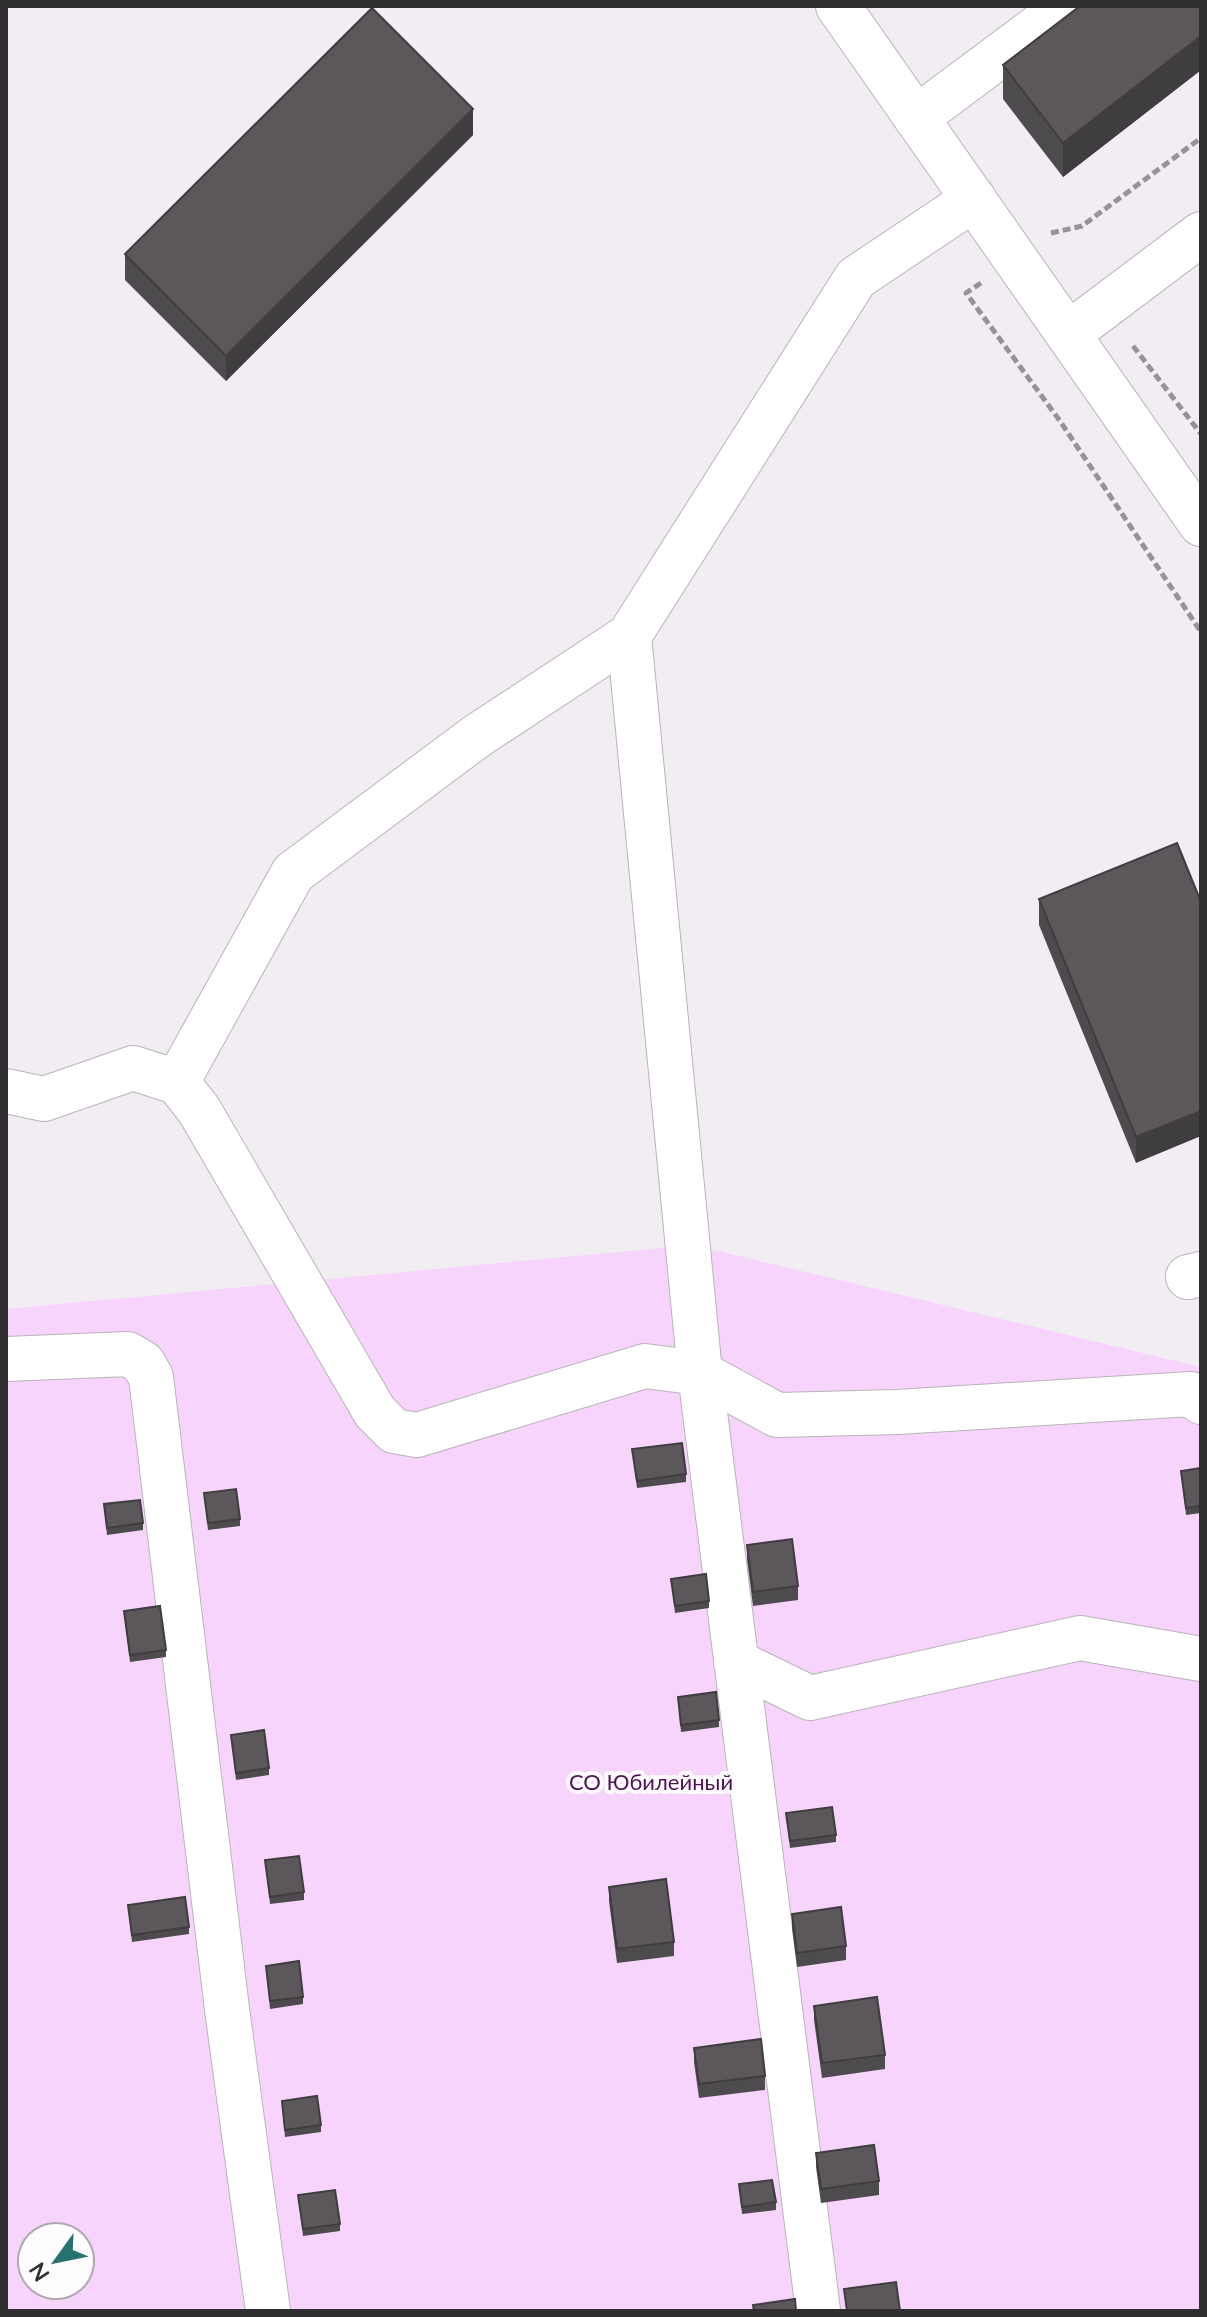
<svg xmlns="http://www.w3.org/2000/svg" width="1207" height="2317" font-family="Lato,sans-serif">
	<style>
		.green { fill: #f7d4fc; fill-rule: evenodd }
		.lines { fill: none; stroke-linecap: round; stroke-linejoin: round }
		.minor-casing { stroke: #b9b4b9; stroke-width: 46 }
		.path { stroke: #969296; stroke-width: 5; stroke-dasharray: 8 4; stroke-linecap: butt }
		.minor { stroke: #fff; stroke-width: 44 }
		.wall { fill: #4e4b4e }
		.shaded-wall { fill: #403d40 }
		.building { fill: #5b575b; stroke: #403d40; stroke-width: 2 }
		.labels { text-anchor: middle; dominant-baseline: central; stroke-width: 8; stroke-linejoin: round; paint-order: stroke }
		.park-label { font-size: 22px; fill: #4f1357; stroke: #fffcff }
	</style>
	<rect width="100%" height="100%" fill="#f2edf3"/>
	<!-- green -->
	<path class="green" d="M 693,1245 L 1201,1367 L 1201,2311 L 6,2311 L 6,1309 ZM 32,2237 L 80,2237 L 80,2285 L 32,2285 Z"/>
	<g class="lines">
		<defs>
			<path id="minor" d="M 838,6 L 1201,524
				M 916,118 L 1066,6
				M 1068,334 L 1201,234
				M 629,636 L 700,1373 L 777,1415 L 897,1412 L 1191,1394 L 1201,1402
				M 177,1082 L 293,873 L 477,736 L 629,636 L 856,278 L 974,199
				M 6,1091 L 44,1099 L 133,1068 L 177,1082 L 199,1110 L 375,1412 L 394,1431 L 417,1435 L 645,1366 L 700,1373 L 818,2311
				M 1188,1277 L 1201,1274
				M 6,1359 L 128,1354 L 143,1363 L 151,1377 L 227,2009 L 268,2311
				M 736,1662 L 810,1698 L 1080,1638 L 1201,1659"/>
		</defs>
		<!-- minor casing -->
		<use href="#minor" class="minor-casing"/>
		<!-- path -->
		<path class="path" d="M 1051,233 L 1082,226 L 1201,138
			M 981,283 L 966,293 L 1060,421 L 1201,632
			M 1133,346 L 1201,434"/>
		<!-- minor -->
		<use href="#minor" class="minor"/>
	</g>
	<!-- wall -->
	<path class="wall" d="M 1201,6 L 1201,70 L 1063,177 L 1003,99 L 1003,65 Z
		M 473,135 L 226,381 L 125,280 L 125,254 Z
		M 1039,899 L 1201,902 L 1136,1163 L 1039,925 Z
		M 632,1449 L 686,1474 L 686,1482 L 637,1488 Z
		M 1201,1468 L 1201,1513 L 1186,1515 L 1181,1471 Z
		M 204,1493 L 240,1519 L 240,1526 L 208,1530 Z
		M 104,1504 L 143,1523 L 143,1530 L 107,1535 Z
		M 747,1545 L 798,1586 L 798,1600 L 753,1606 L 747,1559 Z
		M 671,1579 L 709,1601 L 709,1608 L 675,1613 Z
		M 124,1611 L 166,1650 L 166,1657 L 130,1662 Z
		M 678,1697 L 719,1720 L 719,1727 L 681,1732 Z
		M 231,1735 L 269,1768 L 269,1775 L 236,1780 Z
		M 786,1813 L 836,1835 L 836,1842 L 790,1848 Z
		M 265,1860 L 304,1892 L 304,1900 L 270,1904 Z
		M 609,1887 L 674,1942 L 674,1956 L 617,1963 L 609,1901 Z
		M 128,1905 L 189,1927 L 189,1934 L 132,1942 Z
		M 792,1914 L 846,1946 L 846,1960 L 797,1967 L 792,1928 Z
		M 266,1966 L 303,1997 L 303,2004 L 270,2009 Z
		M 814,2006 L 885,2055 L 885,2069 L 822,2078 L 814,2020 Z
		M 694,2048 L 765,2076 L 765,2090 L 699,2098 L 694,2062 Z
		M 282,2101 L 321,2125 L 321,2132 L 285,2137 Z
		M 816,2153 L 879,2181 L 879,2195 L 821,2203 L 816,2167 Z
		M 739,2184 L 776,2202 L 776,2210 L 742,2214 Z
		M 298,2195 L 340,2224 L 340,2231 L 303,2236 Z"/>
	<!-- shaded-wall -->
	<path class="shaded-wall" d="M 1201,36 L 1201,70 L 1063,177 L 1063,143 Z
		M 473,109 L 473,135 L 226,381 L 226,356 Z
		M 1201,1111 L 1201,1136 L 1136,1163 L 1136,1137 Z"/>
	<!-- building -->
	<path class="building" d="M 1080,6 L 1201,6 L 1201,36 L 1063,143 L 1003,65 Z
		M 372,8 L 473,109 L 226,356 L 125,254 Z
		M 1177,843 L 1201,902 L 1201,1111 L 1136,1137 L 1039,899 Z
		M 682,1443 L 686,1474 L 637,1481 L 632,1449 Z
		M 1201,1468 L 1201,1506 L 1186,1508 L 1181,1471 Z
		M 236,1489 L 240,1519 L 208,1523 L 204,1493 Z
		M 140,1500 L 143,1523 L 107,1528 L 104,1504 Z
		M 792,1539 L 798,1586 L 753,1592 L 747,1545 Z
		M 706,1574 L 709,1601 L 675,1606 L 671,1579 Z
		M 160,1606 L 166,1650 L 130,1655 L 124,1611 Z
		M 716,1692 L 719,1720 L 681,1725 L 678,1697 Z
		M 264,1730 L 269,1768 L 236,1773 L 231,1735 Z
		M 832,1807 L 836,1835 L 790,1841 L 786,1813 Z
		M 299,1856 L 304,1892 L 270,1897 L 265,1860 Z
		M 666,1879 L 674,1942 L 617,1949 L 609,1887 Z
		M 185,1897 L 189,1927 L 132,1935 L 128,1905 Z
		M 841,1907 L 846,1946 L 797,1953 L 792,1914 Z
		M 299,1961 L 303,1997 L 270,2001 L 266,1966 Z
		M 877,1997 L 885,2055 L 822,2063 L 814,2006 Z
		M 761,2039 L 765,2076 L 699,2084 L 694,2048 Z
		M 317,2096 L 321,2125 L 285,2130 L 282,2101 Z
		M 874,2145 L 879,2181 L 821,2189 L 816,2153 Z
		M 772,2180 L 776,2202 L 742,2207 L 739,2184 Z
		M 335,2190 L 340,2224 L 303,2229 L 298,2195 Z
		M 896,2282 L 900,2311 L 847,2311 L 844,2289 Z
		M 795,2299 L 796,2311 L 754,2311 L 753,2305 Z"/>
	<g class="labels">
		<!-- park labels -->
		<g class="park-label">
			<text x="651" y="1781">СО Юбилейный</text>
		</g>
	</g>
	<!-- border -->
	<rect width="1207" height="2317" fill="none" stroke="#302e30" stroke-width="16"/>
	<!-- north arrow -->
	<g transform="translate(56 2261) rotate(237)"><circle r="38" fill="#fffcff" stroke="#acaaac" stroke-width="2"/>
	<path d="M0-6L14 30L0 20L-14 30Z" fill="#27716e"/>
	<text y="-12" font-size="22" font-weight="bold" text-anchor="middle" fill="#302e30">N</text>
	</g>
</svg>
